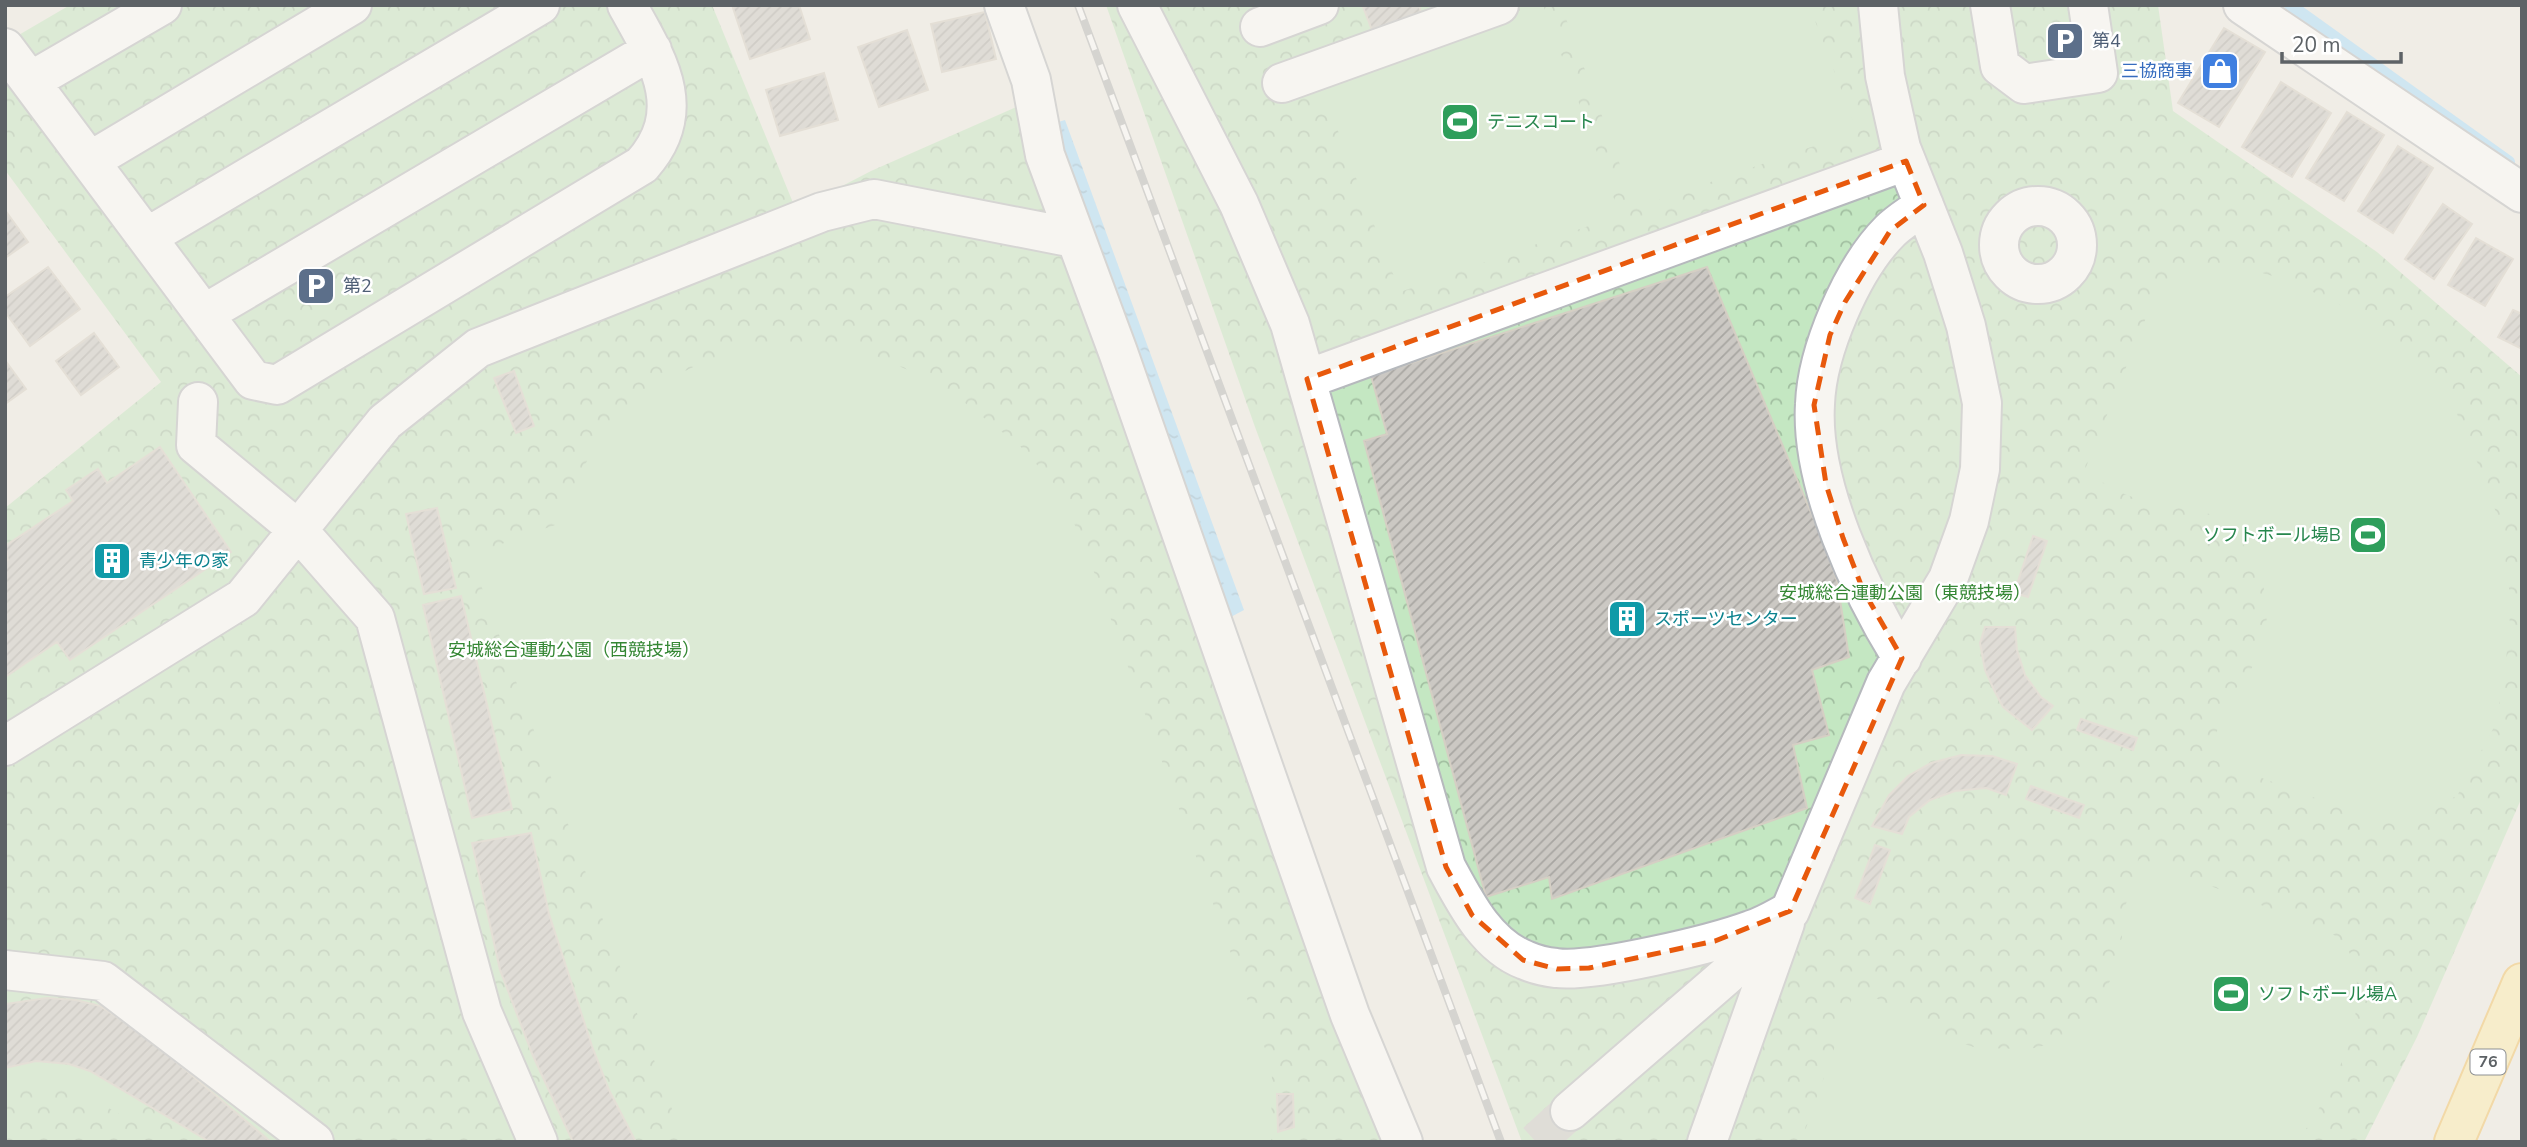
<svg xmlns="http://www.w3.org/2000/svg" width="2527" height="1147" font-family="'Nunito Sans','Noto Sans JP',sans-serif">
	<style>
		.park { fill: url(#park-crowns) }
		.garden { fill: #c4e7c2 }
		.water { fill: url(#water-ripples) }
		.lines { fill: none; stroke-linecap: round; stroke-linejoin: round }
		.stream { stroke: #a7ddff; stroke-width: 12 }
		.building { fill: url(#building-hatch); stroke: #d5cfc4; stroke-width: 2 }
		.minor-tunnel { stroke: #cbcac6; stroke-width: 38; stroke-dasharray: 38 19; stroke-linecap: butt }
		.minor-casing { stroke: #b6b9bd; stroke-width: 42 }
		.major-casing { stroke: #f4c05b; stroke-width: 42 }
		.minor { stroke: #fff; stroke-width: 38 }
		.major { stroke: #ffedac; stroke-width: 38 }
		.rail-casing { stroke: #b4b5b6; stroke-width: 8 }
		.rail { stroke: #fff; stroke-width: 5; stroke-dasharray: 16; stroke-linecap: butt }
		.marked { fill: none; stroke: #e8590c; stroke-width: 5; stroke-dasharray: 14 9; stroke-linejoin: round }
		.labels { text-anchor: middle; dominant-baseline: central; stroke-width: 5; stroke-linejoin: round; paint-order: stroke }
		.shield { fill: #fff; stroke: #8e9194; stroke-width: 2 }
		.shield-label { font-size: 16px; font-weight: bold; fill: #5d6266 }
		.service-label { font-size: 18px; fill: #4e5e75; stroke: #fff; text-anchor: start }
		.shop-label { font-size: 18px; fill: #366cbe; stroke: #fff; text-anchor: end }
		.leisure-label { font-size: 18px; fill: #27864d; stroke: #fff; text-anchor: start }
		.culture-label { font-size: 18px; fill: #0d838f; stroke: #fff; text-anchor: start }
		.park-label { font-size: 18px; fill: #358734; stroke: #fff }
	</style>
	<defs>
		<pattern id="park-crowns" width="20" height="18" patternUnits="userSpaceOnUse" patternTransform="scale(1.75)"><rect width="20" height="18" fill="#c4e7c2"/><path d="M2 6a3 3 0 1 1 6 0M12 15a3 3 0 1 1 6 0" fill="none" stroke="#a2bfa1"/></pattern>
		<pattern id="water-ripples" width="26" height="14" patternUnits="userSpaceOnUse" patternTransform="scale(1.75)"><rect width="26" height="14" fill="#a7ddff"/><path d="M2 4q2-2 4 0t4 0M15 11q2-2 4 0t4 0" fill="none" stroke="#8bb7d2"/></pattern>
		<pattern id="building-hatch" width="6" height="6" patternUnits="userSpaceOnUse" patternTransform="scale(1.75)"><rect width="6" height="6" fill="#cbc8c3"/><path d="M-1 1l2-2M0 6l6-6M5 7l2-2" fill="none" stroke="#a8a6a2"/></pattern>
	</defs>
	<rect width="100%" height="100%" fill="#f0ede6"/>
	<!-- park -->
	<path class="park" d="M 70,5 L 712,5 L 796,210 L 871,171 L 1023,104 L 1390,1142 L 5,1142 L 5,508 L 161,382 L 5,170 L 5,43 Z
		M 1106,5 L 2158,5 L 2173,111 L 2377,252 L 2522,377 L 2522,797 L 2417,1037 L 2364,1142 L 1522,1142 L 1255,427 Z"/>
	<!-- garden -->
	<path class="garden" d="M 1536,5 L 1543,5 L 1620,215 L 1400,292 L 1320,84 Z
		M 1561,5 L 1809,5 L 1857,131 L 1636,208 Z
		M 2217,265 L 2248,269 L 2280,278 L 2334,301 L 2368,322 L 2432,374 L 2457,414 L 2485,481 L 2501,527 L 2511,604 L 2504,684 L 2493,729 L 2457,796 L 2411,815 L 2366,817 L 2211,759 L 2224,699 C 2288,650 2278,555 2209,514 C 2188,501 2165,503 2142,499 C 2123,497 2101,480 2084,472 L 2158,288 C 2176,273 2193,266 2217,265 Z
		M 782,342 L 860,349 L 942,385 L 1020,446 L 1057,487 L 1085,547 L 1272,1068 L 1271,1142 L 684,1142 L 470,555 L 558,524 C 567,501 577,477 590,456 C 629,393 709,348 782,342 Z
		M 2139,859 L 2327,930 C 2334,935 2343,941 2347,948 C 2378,1005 2332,1094 2297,1142 L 1801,1142 L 1856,987 L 1954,1041 L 1977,1048 L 2030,1049 L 2062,1041 L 2099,1002 L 2110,981 L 2122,937 L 2122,918 Z
		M 36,1061 C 77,1061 107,1081 141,1102 L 127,1118 C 87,1096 51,1070 5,1094 L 5,1068 Z"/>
	<!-- water -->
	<path class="water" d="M 1065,120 L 1244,610 L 1227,619 L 1048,125 Z"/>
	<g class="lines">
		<!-- stream -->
		<path class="stream" d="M 2290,5 L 2509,162"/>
	</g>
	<!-- building -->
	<path class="building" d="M 732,5 L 799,5 L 810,39 L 750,59 Z
		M 1367,5 L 1419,5 L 1421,12 L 1372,30 L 1363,7 Z
		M 985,12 L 996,59 L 942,72 L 931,24 Z
		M 2224,28 L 2265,52 L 2219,127 L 2178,103 Z
		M 907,30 L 928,90 L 879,107 L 858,47 Z
		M 824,73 L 838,120 L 780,136 L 766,90 Z
		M 2281,82 L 2331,113 L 2292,177 L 2242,147 Z
		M 2347,112 L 2384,135 L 2344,201 L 2306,178 Z
		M 2398,146 L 2433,168 L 2393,233 L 2358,211 Z
		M 2443,204 L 2472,224 L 2434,279 L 2405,259 Z
		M 5,210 L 28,242 L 5,258 Z
		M 2476,238 L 2513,259 L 2485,306 L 2448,285 Z
		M 48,267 L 80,309 L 30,346 L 5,312 L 5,297 Z
		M 1707,267 L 1818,529 L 1825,527 L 1834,555 L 1828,556 L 1837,581 L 1849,657 L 1812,670 L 1829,735 L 1793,745 L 1807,808 L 1552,899 L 1549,877 L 1486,897 L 1364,441 L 1387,434 L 1371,376 Z
		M 2513,310 L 2522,314 L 2522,349 L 2498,337 Z
		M 94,333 L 119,367 L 81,395 L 56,361 Z
		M 5,360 L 26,389 L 5,404 Z
		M 514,371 L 534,426 L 516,433 L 494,378 Z
		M 160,447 L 231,552 L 70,660 L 57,642 L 5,677 L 5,562 L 8,560 L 5,546 L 73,501 L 66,490 L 98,469 L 107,483 Z
		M 437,508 L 456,588 L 424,594 L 406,514 Z
		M 2033,536 L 2047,541 L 2028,597 L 2014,593 Z
		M 461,596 L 512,809 L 472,818 L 423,605 Z
		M 1985,627 L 2015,627 L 2017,650 L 2025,675 L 2041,697 L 2053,706 L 2032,730 L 2003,707 L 1994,690 L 1985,670 L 1980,643 Z
		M 2081,719 L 2137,738 L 2133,750 L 2077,730 Z
		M 1961,755 L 1992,756 L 2017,764 L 2006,795 L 1986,788 L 1955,791 L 1930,800 L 1909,817 L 1902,834 L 1872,826 L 1889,795 L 1908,776 L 1931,763 Z
		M 2031,786 L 2084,805 L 2079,818 L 2026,799 Z
		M 531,833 L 549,914 L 592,1046 L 609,1090 L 636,1142 L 573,1142 L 533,1056 L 500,970 L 472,843 Z
		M 1875,845 L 1890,850 L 1870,904 L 1855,898 Z
		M 47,998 L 76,1000 L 100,1006 L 144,1035 L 271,1142 L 210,1142 L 90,1071 L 69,1064 L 36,1061 L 5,1068 L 5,1004 Z
		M 1277,1094 L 1293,1094 L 1294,1127 L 1278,1132 Z
		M 1559,1099 L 1582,1125 L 1566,1137 L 1542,1113 Z"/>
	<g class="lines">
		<!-- minor-tunnel -->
		<path class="minor-tunnel" d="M 1536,1142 L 1570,1111"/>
		<defs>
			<path id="minor" d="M 1004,5 L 1031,80 L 1045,155 L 1118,352 L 1350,1015 L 1403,1142
				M 1137,5 L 1239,204 L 1290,324 L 1446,867 C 1465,902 1486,945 1525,960 C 1534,964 1546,967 1556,968 C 1593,973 1713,944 1751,930 C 1764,926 1777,918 1790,911
				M 1990,5 L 2000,66 L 2024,84 L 2098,73 L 2088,5
				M 2243,5 L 2522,193
				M 1260,27 L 1319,5
				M 5,48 L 253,380 L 277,385 L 642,165 C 691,110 657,59 627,5
				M 31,81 L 162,5
				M 1282,83 L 1499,5
				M 90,161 L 352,5
				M1999 245a39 39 0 1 1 78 0a39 39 0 1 1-78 0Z
				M 147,237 L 540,5
				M 204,314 L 652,50
				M 1307,379 L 1906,161
				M 198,402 L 196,445 L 296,528 L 375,618 L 482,1012 L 538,1142
				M 1902,658 C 1861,592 1810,484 1815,404 C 1817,351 1852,269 1890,231 C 1900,221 1913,214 1924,205
				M 5,746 L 243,598 L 385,422 L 478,348 L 822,212 L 874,199 L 1064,236
				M 5,970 L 103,981 L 314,1142
				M 1570,1111 L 1727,975 L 1790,911 L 1886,683 L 1948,579 L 1969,521 L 1980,469 L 1982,403 L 1966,326 L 1943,253 L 1901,148 L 1885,76 L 1878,5
				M 1707,1142 L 1785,923"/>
			<path id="major" d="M 2454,1142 L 2522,983"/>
		</defs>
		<!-- minor casing -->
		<use href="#minor" class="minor-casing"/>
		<!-- major casing -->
		<use href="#major" class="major-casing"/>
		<!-- minor -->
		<use href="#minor" class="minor"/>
		<!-- major -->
		<use href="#major" class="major"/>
		<defs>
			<path id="rail" d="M 1078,5 L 1501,1142"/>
		</defs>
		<!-- rail casing -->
		<use href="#rail" class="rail-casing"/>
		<!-- rail -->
		<use href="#rail" class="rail"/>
	</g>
	<!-- marked area -->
	<path d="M0 0H2527V1147H0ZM 1906,161 L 1924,205 L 1890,231 L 1845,302 L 1830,335 L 1814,405 L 1826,484 L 1843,538 L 1863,590 L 1902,658 L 1790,911 L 1715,941 L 1589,968 L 1557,969 L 1523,960 L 1472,915 L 1446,867 L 1307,379 Z" fill="#f0ede6" fill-opacity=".55" fill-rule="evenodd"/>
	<path class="marked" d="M 1906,161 L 1924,205 L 1890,231 L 1845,302 L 1830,335 L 1814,405 L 1826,484 L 1843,538 L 1863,590 L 1902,658 L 1790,911 L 1715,941 L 1589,968 L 1557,969 L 1523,960 L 1472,915 L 1446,867 L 1307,379 Z"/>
	<!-- icons -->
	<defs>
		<symbol id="parking-square" viewBox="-11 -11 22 22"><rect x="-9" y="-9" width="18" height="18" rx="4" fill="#5c6f8a" stroke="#fff"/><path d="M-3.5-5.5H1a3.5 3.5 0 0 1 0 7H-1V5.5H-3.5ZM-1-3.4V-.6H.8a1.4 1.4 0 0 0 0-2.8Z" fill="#fff"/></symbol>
		<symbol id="shop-square" viewBox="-11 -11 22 22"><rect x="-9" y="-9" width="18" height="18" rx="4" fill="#3f7fe0" stroke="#fff"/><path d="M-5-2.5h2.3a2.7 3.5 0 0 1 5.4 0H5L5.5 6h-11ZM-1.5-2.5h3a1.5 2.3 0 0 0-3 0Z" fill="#fff"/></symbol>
		<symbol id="stadium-square" viewBox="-11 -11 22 22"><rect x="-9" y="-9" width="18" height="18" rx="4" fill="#2e9e5b" stroke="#fff"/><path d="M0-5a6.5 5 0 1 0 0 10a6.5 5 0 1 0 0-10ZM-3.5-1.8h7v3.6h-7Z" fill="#fff"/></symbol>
		<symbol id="building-square" viewBox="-11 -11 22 22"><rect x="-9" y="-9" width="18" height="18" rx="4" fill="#0f9aa8" stroke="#fff"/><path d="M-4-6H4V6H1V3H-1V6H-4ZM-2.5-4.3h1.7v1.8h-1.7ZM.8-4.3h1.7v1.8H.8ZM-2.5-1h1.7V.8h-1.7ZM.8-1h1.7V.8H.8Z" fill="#fff"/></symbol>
	</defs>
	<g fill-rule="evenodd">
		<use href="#parking-square" x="2043" y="19" width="44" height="44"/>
		<use href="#shop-square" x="2198" y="49" width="44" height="44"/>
		<use href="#stadium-square" x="1438" y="100" width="44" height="44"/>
		<use href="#parking-square" x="294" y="264" width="44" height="44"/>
		<use href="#stadium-square" x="2346" y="513" width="44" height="44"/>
		<use href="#building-square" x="90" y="539" width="44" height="44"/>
		<use href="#building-square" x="1605" y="597" width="44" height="44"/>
		<use href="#stadium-square" x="2209" y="972" width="44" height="44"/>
	</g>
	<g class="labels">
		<!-- shield labels -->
		<rect class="shield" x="2470.5" y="1049.5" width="35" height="25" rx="5"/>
		<g class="shield-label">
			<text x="2488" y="1062">76</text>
		</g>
		<!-- service labels -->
		<g class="service-label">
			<text x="2092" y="41">第4</text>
			<text x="343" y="286">第2</text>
		</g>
		<!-- shop labels -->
		<g class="shop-label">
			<text x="2193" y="71">三協商事</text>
		</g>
		<!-- leisure labels -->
		<g class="leisure-label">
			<text x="1487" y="122">テニスコート</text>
			<text x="2341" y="535" text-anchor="end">ソフトボール場B</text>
			<text x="2258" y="994">ソフトボール場A</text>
		</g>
		<!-- culture labels -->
		<g class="culture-label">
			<text x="139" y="561">青少年の家</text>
			<text x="1654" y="619">スポーツセンター</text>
		</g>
		<!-- park labels -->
		<g class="park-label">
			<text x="1905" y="593">安城総合運動公園（東競技場）</text>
			<text x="574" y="650">安城総合運動公園（西競技場）</text>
		</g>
	</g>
	<!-- border -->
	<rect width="2527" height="1147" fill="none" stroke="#5d6266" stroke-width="14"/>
	<!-- scale -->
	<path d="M2282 52v10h119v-10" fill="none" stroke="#5d6266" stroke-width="3.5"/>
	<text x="2292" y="52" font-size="21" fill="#5d6266" stroke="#ffffff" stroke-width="5" paint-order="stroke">20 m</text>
</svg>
